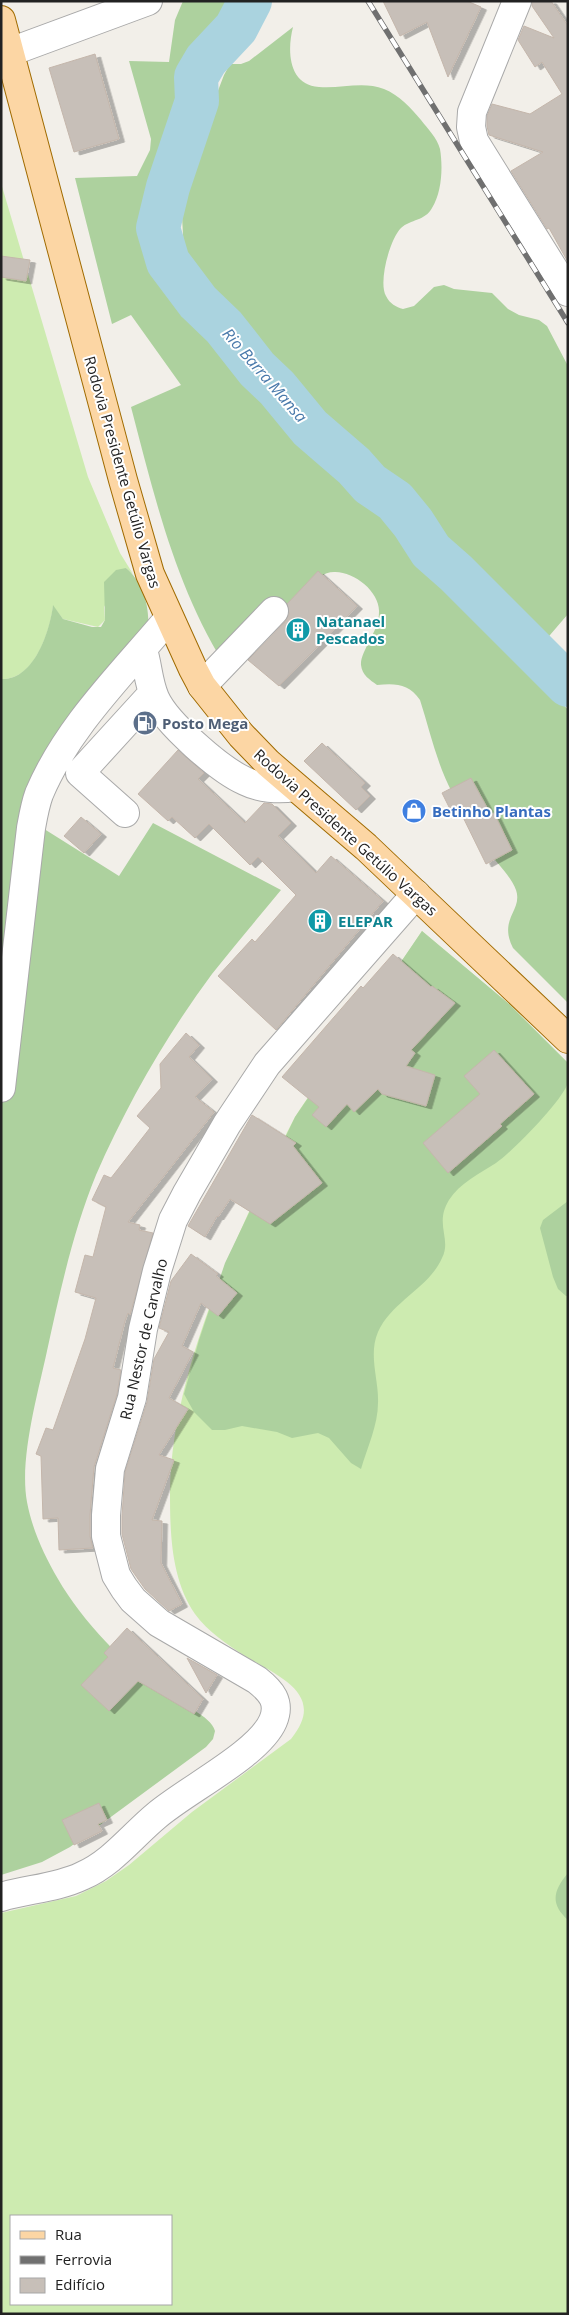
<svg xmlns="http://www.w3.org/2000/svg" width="569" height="2315" font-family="'Open Sans',sans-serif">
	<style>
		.grass { fill: #cdebb0; fill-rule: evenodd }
		.forest { fill: #add19e }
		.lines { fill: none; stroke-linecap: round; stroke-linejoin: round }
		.river { stroke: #aad3df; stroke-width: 44 }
		.building { fill: #c7bfb8; stroke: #c4b6ab; filter: url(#shadow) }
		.minor-casing { stroke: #a9a9a9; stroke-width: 30 }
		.major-casing { stroke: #a06b00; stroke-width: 30 }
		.minor { stroke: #fff; stroke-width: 28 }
		.major { stroke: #fcd6a4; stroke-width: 28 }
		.rail-casing { stroke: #707070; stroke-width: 5.5 }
		.rail { stroke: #fff; stroke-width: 4; stroke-dasharray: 11; stroke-linecap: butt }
		.labels { text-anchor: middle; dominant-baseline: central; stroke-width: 4; stroke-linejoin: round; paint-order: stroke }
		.street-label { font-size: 15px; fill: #222; stroke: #fff }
		.culture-label { font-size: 15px; font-weight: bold; fill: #0d838f; stroke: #fff; text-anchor: start }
		.service-label { font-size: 15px; font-weight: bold; fill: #4e5e75; stroke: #fff; text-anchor: start }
		.shop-label { font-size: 15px; font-weight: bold; fill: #366cbe; stroke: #fff; text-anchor: start }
		.water-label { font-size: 16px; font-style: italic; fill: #4a7aab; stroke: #fff }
	</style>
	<defs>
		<filter id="shadow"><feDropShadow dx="5.5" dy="3" stdDeviation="0" flood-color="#0004"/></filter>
	</defs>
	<rect width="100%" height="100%" fill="#f2efe9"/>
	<!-- grass -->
	<path class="grass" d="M 1,183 L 88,477 L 120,553 L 133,574 L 126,568 L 104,607 L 105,620 L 98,627 L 63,619 L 53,606 C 50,632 34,681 1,679 Z
		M 422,931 L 509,1004 L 568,1063 L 568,2314 L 1,2314 L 1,1913 L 76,1896 L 106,1881 L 129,1865 L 192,1812 L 291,1739 C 328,1694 277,1676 245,1656 C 227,1644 208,1632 195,1614 C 171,1579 170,1533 170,1492 C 171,1390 220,1271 264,1180 C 275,1159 284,1137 295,1117 C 308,1096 324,1076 338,1055 C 366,1014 394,973 422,931 ZM 11,2216 L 171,2216 L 171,2304 L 11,2304 Z"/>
	<!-- forest -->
	<path class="forest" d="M 183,1 L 238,1 L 219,27 L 178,68 L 176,75 L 192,94 L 190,105 L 171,158 L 151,230 L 158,260 L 167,276 L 295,423 L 345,477 L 377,506 L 394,518 L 421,551 L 550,688 L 568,710 L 568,1003 L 513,948 C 498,918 523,911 516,890 C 510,874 494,861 485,847 C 473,830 462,812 453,794 C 437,765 430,731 420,700 C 409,684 396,683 377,685 C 370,680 362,675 361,665 C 360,651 379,632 379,612 C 380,592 354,571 334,572 C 324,572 315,580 308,586 L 230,673 C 177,593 155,499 131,407 L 181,385 L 131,315 L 112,324 L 75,178 L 137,176 L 150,150 L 151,139 L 129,61 L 169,62 L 175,20 Z
		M 293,27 C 287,50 288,85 319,87 C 340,89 363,81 384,89 C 399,95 411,108 421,120 C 428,129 437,138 440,149 C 443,167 442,192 432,208 C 425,221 411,219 401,228 C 390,239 378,282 386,296 C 390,304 396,307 403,309 L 414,306 L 434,287 L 444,285 L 454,289 L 492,293 L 508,309 L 519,315 L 539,320 L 547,326 L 568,366 L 568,614 L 544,642 L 444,547 L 404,503 L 318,424 L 289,386 L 210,297 L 193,272 L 184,253 L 181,198 L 193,156 L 224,75 L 230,64 L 241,64 L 249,61 Z
		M 126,568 C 142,581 150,606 148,627 L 65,755 L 41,827 L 119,876 L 153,823 L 281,890 C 258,918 234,946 212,974 C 166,1036 127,1104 96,1175 C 73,1231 60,1292 47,1351 C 38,1393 19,1459 27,1502 C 32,1529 44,1555 58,1579 C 82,1621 126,1666 165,1694 C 179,1704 211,1715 215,1731 L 213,1739 L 206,1747 L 70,1847 L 42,1862 L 1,1875 L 1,679 C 34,681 50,631 53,605 L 63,619 L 92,627 L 101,627 L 105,620 L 104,582 L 116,570 Z
		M 422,931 L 509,1004 L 568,1063 C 568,1069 569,1080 567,1085 C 560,1103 512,1152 496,1163 C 479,1174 460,1183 449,1200 C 434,1224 452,1239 442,1258 C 429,1288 392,1301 378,1332 C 368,1355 379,1380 378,1403 C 378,1425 367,1448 361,1469 L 351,1463 L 329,1438 L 318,1433 L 292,1438 L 277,1432 L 242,1426 L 225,1430 L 212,1430 L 194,1412 L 184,1394 L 199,1340 L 225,1263 L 295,1117 Z
		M 568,1201 L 568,1296 L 566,1296 L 558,1289 L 553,1277 L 540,1228 L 543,1220 Z
		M 568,1873 L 568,1920 C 550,1904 553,1891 568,1873 Z"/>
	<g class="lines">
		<!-- river -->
		<path class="river" d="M 250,1 L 236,28 L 206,60 L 196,77 L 197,101 L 168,187 L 158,228 L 168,262 L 198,302 L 224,327 L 257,369 L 277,388 L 310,428 L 354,466 L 370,484 L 395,501 L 413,523 L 431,551 L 456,573 L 568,685"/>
	</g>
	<!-- building -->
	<path class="building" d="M 383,1 L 467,1 L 481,7 L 448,77 L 427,22 L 400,36 Z
		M 532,1 L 551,1 L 568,26 L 568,262 L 549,228 L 547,229 L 511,171 L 543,152 L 489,135 L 487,126 L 487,116 L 492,104 L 530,114 L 562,94 L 542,62 L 535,67 L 518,40 L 524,26 L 554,38 L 532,6 Z
		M 95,54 L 119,139 L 74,152 L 49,68 Z
		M 1,256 L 30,260 L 26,281 L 1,277 Z
		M 318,571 L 357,606 L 279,686 L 248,660 L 285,622 L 289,614 L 287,604 Z
		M 322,743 L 365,783 L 361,787 L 370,796 L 356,810 L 304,761 Z
		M 178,750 L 204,773 L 198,779 L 245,823 L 264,803 L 272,804 L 291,823 L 278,836 L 316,873 L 331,856 L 383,901 L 276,1030 L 218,976 L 252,939 L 255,942 L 296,895 L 258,857 L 250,865 L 209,824 L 195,838 L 172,817 L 168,821 L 138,794 Z
		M 471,778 L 491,815 L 494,813 L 512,850 L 486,864 L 459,809 L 452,813 L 442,793 Z
		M 81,817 L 101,834 L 84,853 L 64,836 Z
		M 393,954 L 431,987 L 432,986 L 455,1003 L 411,1050 L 415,1053 L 406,1066 L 435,1075 L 426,1106 L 382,1094 L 378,1089 L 354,1112 L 347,1104 L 326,1127 L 312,1115 L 319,1107 L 282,1077 L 361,986 L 363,988 Z
		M 186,1033 L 199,1045 L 189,1057 L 212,1079 L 195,1097 L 214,1112 L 128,1222 L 140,1225 L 139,1230 L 153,1233 L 130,1315 L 128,1313 L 125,1321 L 113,1368 L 121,1370 L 117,1394 L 94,1467 L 90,1515 L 90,1536 L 93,1548 L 59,1550 L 58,1518 L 43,1519 L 41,1456 L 36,1454 L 46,1428 L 53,1430 L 85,1339 L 96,1298 L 75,1292 L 85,1255 L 93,1257 L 106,1207 L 92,1200 L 104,1175 L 111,1178 L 150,1128 L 137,1116 L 161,1088 L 160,1064 Z
		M 494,1050 L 534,1094 L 500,1124 L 502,1126 L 448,1173 L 423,1143 L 480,1094 L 464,1076 Z
		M 252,1115 L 296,1143 L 293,1146 L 322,1183 L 270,1224 L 230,1199 L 218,1217 L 217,1216 L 205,1237 L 188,1226 Z
		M 191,1254 L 218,1274 L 216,1276 L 237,1293 L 218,1316 L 201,1303 L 182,1346 L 193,1352 L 169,1398 L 188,1409 L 159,1455 L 174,1460 L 152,1520 L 162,1521 L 161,1563 L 182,1604 L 169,1611 L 145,1589 L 131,1569 L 122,1534 L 122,1516 L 125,1472 L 147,1402 L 154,1359 L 169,1332 L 159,1328 L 171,1281 Z
		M 127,1628 L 203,1699 L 194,1714 L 138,1681 L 109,1711 L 81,1685 L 108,1657 L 104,1653 Z
		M 187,1658 L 217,1675 L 206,1693 Z
		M 99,1803 L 107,1820 L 98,1824 L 102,1831 L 74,1845 L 62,1820 Z"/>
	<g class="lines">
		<defs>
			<path id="minor" d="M 517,1 L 472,112 L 471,127 L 474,141 L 568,292
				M 10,52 L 148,1
				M 143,650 C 148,666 148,682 155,698 C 166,723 220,770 245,781 C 259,788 279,790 294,787
				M 202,686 L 274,611
				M 125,813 L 80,773 L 153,693
				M 1,1088 L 31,828 C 33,817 35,805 39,794 C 67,727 123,673 169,618
				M 1,1897 C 28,1889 57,1888 82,1876 C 112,1863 132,1836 156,1816 C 186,1790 259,1754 273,1721 C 281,1702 271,1691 257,1680 L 159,1623 L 133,1600 L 124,1588 L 116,1575 L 106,1536 L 106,1515 L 110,1469 L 132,1398 L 143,1329 L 157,1271 L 173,1220 L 187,1193 L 227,1124 L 267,1064 L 416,894"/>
			<path id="major" d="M 1,20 L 123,480 L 150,574 L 193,669 L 202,686 L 241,735 L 268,763 L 366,847 L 568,1039"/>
		</defs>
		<!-- minor casing -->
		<use href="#minor" class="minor-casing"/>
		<!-- major casing -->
		<use href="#major" class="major-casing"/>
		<!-- minor -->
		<use href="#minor" class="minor"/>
		<!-- major -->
		<use href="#major" class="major"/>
		<defs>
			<path id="rail" d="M 368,1 L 568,323"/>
		</defs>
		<!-- rail casing -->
		<use href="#rail" class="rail-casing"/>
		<!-- rail -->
		<use href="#rail" class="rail"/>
	</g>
	<!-- icons -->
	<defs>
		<symbol id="building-disc" viewBox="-11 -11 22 22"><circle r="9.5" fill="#0f9aa8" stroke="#fff"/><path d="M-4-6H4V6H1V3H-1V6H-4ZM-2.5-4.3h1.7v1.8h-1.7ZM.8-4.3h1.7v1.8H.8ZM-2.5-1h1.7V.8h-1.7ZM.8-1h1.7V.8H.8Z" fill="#fff"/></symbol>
		<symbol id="fuel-disc" viewBox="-11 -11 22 22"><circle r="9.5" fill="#5c6f8a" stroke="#fff"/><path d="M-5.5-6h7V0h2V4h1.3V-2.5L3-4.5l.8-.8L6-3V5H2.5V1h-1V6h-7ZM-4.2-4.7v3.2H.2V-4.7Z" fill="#fff"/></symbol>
		<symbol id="shop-disc" viewBox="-11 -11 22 22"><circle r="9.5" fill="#3f7fe0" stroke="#fff"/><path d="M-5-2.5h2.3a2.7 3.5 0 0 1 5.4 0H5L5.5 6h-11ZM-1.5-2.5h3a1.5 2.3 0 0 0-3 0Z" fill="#fff"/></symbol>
	</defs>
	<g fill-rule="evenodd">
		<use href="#building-disc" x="284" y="616" width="28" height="28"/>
		<use href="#fuel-disc" x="131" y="709" width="28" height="28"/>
		<use href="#shop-disc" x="400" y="797" width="28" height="28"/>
		<use href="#building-disc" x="306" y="907" width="28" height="28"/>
	</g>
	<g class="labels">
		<!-- street labels -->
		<g class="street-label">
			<text transform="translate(123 472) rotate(74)">Rodovia Presidente Getúlio Vargas</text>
			<text transform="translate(346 832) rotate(42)">Rodovia Presidente Getúlio Vargas</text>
			<text transform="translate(143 1339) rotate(-77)">Rua Nestor de Carvalho</text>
		</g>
		<!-- culture labels -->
		<g class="culture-label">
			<text x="316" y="621">Natanael<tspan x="316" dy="17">Pescados</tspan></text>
			<text x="338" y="921">ELEPAR</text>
		</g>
		<!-- service labels -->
		<g class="service-label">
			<text x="162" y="723">Posto Mega</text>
		</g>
		<!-- shop labels -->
		<g class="shop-label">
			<text x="432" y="811">Betinho Plantas</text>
		</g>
		<!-- water labels -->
		<g class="water-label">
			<text transform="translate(265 375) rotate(49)">Rio Barra Mansa</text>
		</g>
	</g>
	<!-- border -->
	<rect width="569" height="2315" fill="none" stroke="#222222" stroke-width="5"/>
	<!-- legend -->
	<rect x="10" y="2215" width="162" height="90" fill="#ffffff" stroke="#a7a7a7"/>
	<rect x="20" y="2231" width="25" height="8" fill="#fcd6a4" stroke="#a7a7a7"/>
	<text x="55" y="2240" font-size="15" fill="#222222">Rua</text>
	<rect x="20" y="2256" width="25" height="8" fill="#707070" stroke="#a7a7a7"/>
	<text x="55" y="2265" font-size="15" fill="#222222">Ferrovia</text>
	<rect x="20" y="2278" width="25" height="15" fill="#c7bfb8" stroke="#a7a7a7"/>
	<text x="55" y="2290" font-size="15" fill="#222222">Edifício</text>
</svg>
